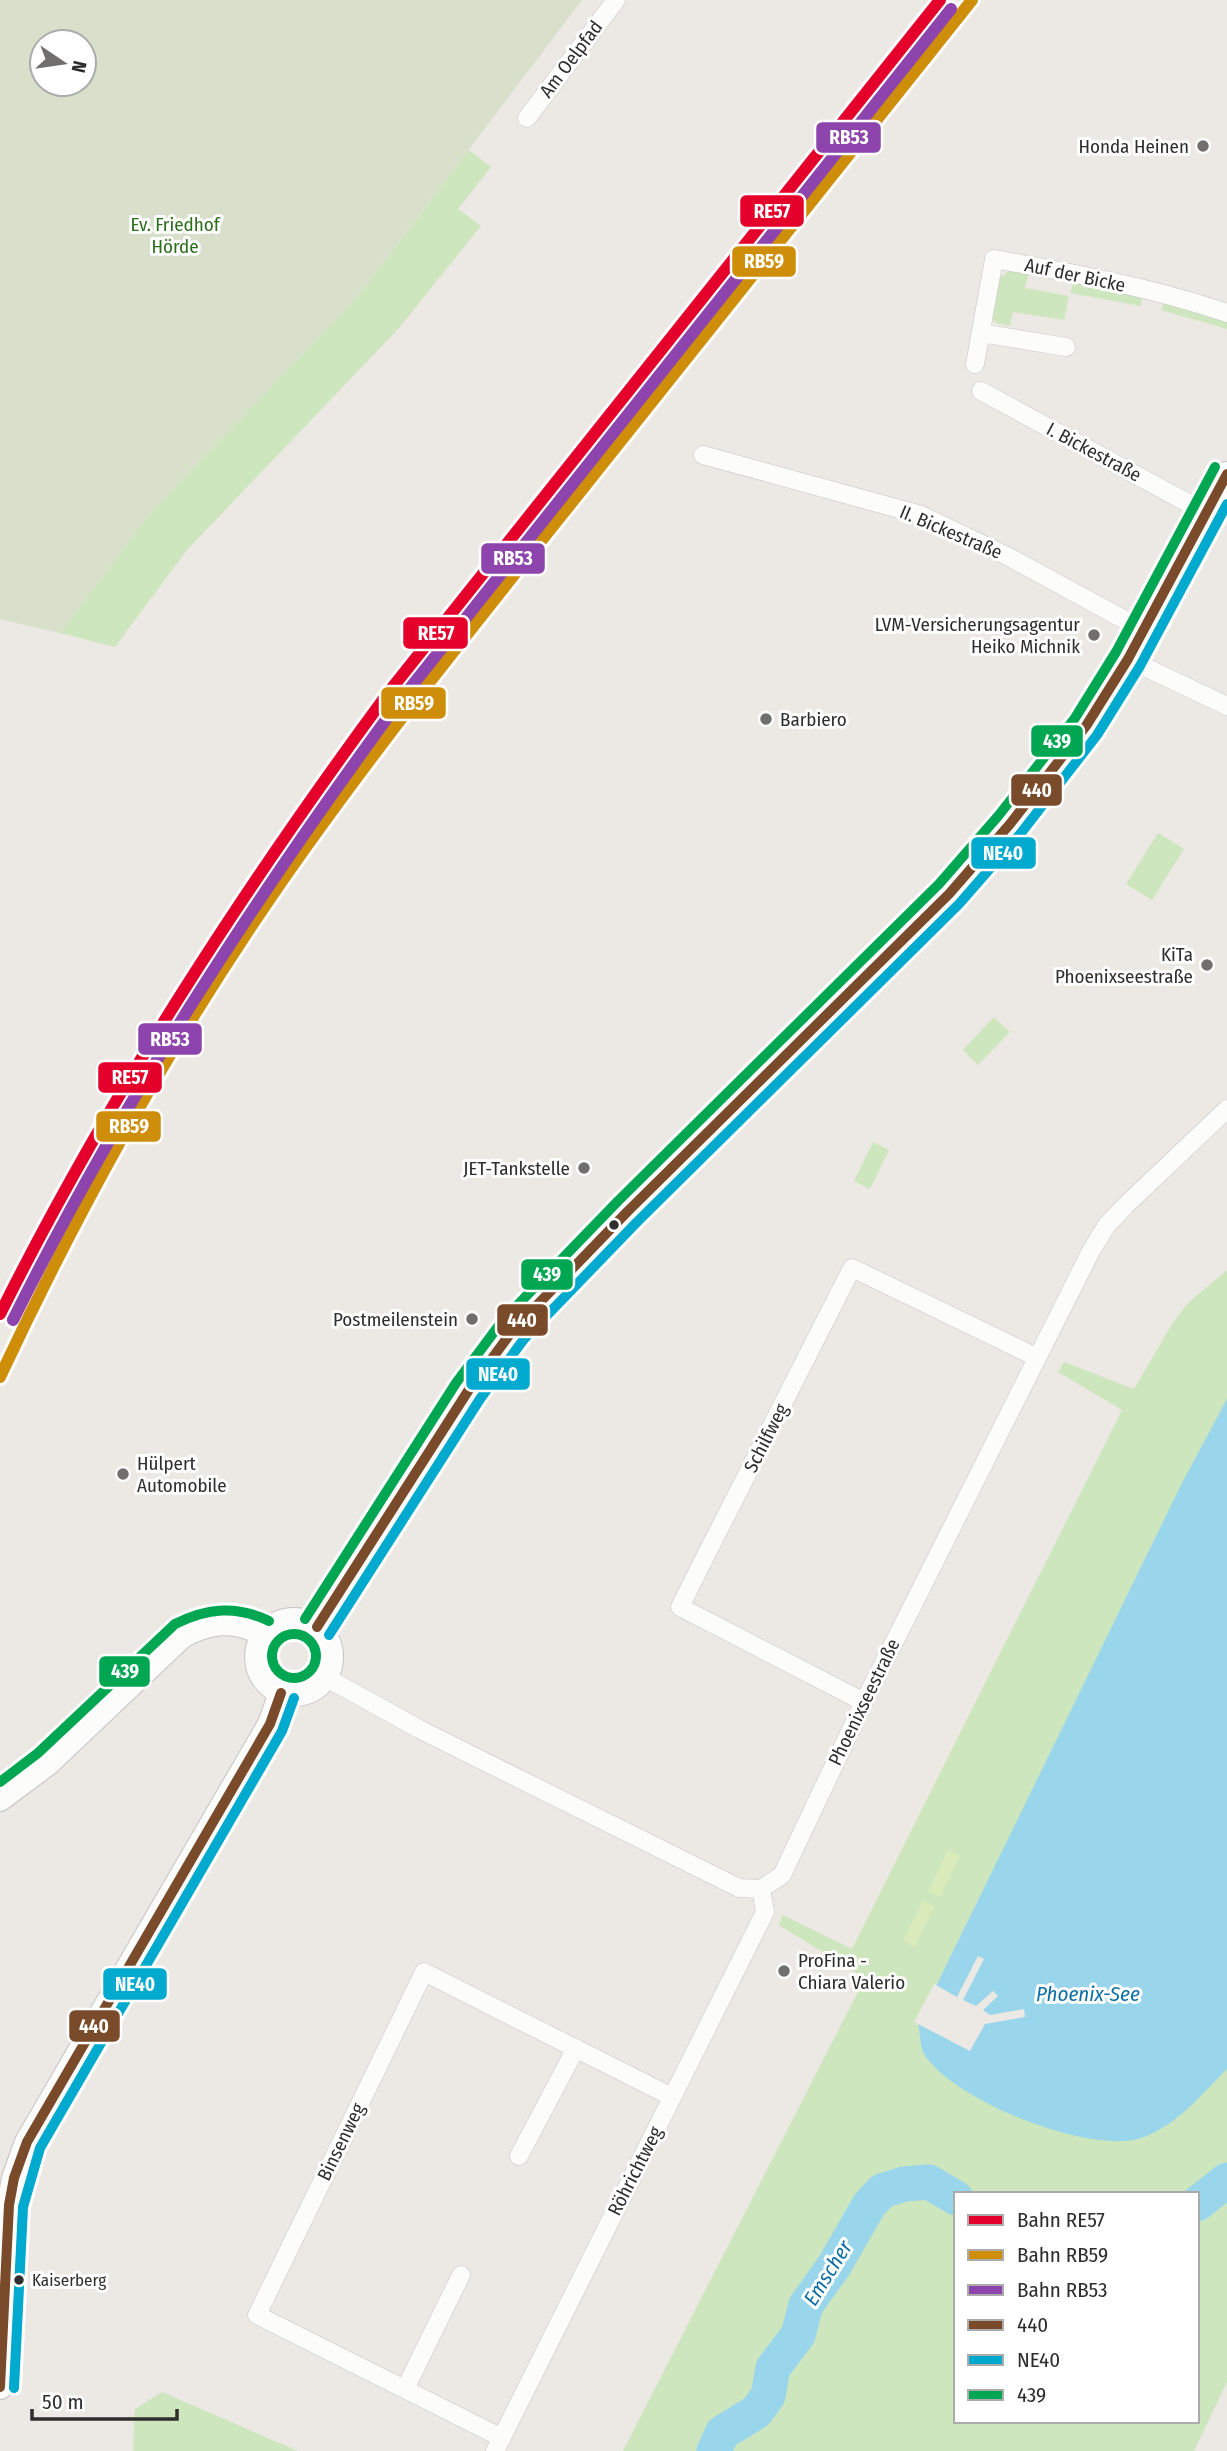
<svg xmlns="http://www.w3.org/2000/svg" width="1227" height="2451" font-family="'Fira Sans Condensed',sans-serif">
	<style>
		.green { fill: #cee6be; fill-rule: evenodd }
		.cemetery { fill: #d8e0cc; fill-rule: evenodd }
		.pitch { fill: #d9eabb }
		.water { fill: #99d6ec }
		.pier { fill: #ece8e4 }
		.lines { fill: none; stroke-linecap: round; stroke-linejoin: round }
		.river { stroke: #99d6ec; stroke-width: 35 }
		.street-casing { stroke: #c5c4c5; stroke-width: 19 }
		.secondary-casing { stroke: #c5c4c5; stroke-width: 26 }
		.street { stroke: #fcfcfb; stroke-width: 18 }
		.secondary { stroke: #fcfcfb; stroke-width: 24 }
		.bus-1-casing { stroke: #fff; stroke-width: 16 }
		.bus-2-casing { stroke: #fff; stroke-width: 16 }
		.bus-3-casing { stroke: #fff; stroke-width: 16 }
		.bus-1 { stroke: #7a4b2a; stroke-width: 10 }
		.bus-2 { stroke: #00a9ce; stroke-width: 10 }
		.bus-3 { stroke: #00a651; stroke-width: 10 }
		.rail-1-casing { stroke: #fff; stroke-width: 18 }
		.rail-2-casing { stroke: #fff; stroke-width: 18 }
		.rail-3-casing { stroke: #fff; stroke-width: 18 }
		.rail-1 { stroke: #e4002b; stroke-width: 12 }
		.rail-2 { stroke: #cf8e09; stroke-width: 12 }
		.rail-3 { stroke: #8e44ad; stroke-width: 12 }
		.poi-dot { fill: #706f6e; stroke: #fff; stroke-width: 2.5 }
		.bus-dot { fill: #2e2e2e; stroke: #fff; stroke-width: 2.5 }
		.labels { text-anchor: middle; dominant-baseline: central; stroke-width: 6; stroke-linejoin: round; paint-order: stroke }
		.bus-label { font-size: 17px; fill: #2e2e2e; stroke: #fff; text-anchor: start }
		.street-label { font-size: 19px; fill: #2e2e2e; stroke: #fff }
		.poi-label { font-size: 19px; fill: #2e2e2e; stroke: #fff; text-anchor: end }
		.park-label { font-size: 19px; fill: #2c6e1b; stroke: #fff }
		.water-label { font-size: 21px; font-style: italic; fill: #0d6fa3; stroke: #fff }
		.line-badge { stroke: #fff; stroke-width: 2.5 }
		.badge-label { font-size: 19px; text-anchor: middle; font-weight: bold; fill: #fff }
	</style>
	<rect width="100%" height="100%" fill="#ece8e4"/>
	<!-- green -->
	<path class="green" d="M 469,150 L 491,167 L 458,209 L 481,226 L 399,328 L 187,550 L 115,647 L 60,633 L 150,513 L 358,296 Z
		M 1011,269 L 1029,271 L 1025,288 L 1069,296 L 1064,320 L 1013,312 L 1010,326 L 996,323 L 992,318 L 1000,278 Z
		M 1074,281 L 1143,296 L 1141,306 L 1070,293 Z
		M 1164,301 L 1227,320 L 1227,329 L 1161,310 Z
		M 1158,833 L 1184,849 L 1152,900 L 1126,884 Z
		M 994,1017 L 1010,1032 L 978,1065 L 963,1050 Z
		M 873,1142 L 889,1150 L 870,1189 L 854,1181 Z
		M 1227,1270 L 1227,2382 L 1194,2451 L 623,2451 L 865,1978 L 779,1925 L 783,1915 L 852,1949 L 1122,1410 L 1058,1372 L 1064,1362 L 1134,1389 L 1172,1324 L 1188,1303 ZM 956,2194 L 1197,2194 L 1197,2421 L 956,2421 Z
		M 162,2392 L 298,2451 L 133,2451 L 135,2409 Z"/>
	<!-- cemetery -->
	<path class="cemetery" d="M 0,0 L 582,0 L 358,296 L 150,513 L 60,633 L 0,619 ZM 42,42 L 84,42 L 84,84 L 42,84 Z"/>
	<!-- pitch -->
	<path class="pitch" d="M 948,1850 L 960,1856 L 940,1897 L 928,1891 Z
		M 923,1900 L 935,1906 L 914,1947 L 903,1941 Z"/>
	<!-- water -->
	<path class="water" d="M 1227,1399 L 1227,2069 C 1200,2096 1178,2125 1141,2138 C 1089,2155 952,2100 924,2054 C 920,2046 920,2032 918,2023 L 1182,1483 Z"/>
	<!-- pier -->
	<path class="pier" d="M 978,1956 L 984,1959 L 963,2000 L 976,2006 L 993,1991 L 998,1996 L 983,2010 L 990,2015 L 1024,2009 L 1025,2017 L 985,2024 L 970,2051 L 914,2022 L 934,1984 L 957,1997 Z"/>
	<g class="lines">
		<!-- river -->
		<path class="river" d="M 1197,2204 L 1227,2180
			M 714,2451 L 722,2433 L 756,2412 L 768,2396 L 773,2368 L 798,2335 L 806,2305 L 834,2266 L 869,2205 L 882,2191 L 904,2184 L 929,2182 L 956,2198"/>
		<defs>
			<path id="street" d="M 527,118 L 616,0
				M 981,333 L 1066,347
				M 975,364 L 994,259 C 1072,273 1151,287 1227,313
				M 981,391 L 1208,514
				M 703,455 L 921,515 L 1009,557 L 1145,631
				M 1128,659 L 1227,706
				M 325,1677 L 421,1730 L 739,1888 L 761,1889 L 782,1875 L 864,1702 L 1091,1251 L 1107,1225 L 1126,1205 L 1227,1109
				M 864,1702 L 680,1607 L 704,1559 L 852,1268 L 1036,1357
				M 519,2156 L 576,2048
				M 405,2389 L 461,2275
				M 502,2438 L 257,2315 L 424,1972 L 672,2097
				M 495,2451 L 765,1912 L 761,1889"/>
			<path id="secondary" d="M257 1657a37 37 0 1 1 74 0a37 37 0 1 1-74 0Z
				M 317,1627 L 468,1391 L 513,1330 L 628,1211 L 949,894 L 1010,824 L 1086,726 L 1128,659 L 1227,474
				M 0,1799 L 47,1764 L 182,1636 C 209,1621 235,1618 263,1634
				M 0,2387 L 9,2205 L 14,2178 L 27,2142 L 270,1724 L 281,1693"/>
		</defs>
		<!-- street casing -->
		<use href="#street" class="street-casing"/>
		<!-- secondary casing -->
		<use href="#secondary" class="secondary-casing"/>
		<!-- street -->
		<use href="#street" class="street"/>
		<!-- secondary -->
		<use href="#secondary" class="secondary"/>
		<defs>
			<path id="bus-1" d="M 317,1627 L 468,1391 L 513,1330 L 628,1211 L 949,894 L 1010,824 L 1086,726 L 1128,659 L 1227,474
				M 0,2387 L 9,2205 L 14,2178 L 27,2142 L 270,1724 L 281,1693"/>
			<path id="bus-2" d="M 329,1635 L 480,1399 L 524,1339 L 638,1221 L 959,904 L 1021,833 L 1097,735 L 1140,666 L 1227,504
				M 14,2388 L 23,2207 L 40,2148 L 282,1731 L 294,1698"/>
			<path id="bus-3" d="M 305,1619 L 456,1383 L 503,1320 L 618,1201 L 939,884 L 999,815 L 1075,718 L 1116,652 L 1215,467
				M272 1656a22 22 0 1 1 44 0a22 22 0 1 1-44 0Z
				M 0,1782 L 38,1753 L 175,1624 C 207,1608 236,1605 269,1621"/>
		</defs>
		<!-- bus-1 casing -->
		<use href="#bus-1" class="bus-1-casing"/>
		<!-- bus-2 casing -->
		<use href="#bus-2" class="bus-2-casing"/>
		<!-- bus-3 casing -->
		<use href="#bus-3" class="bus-3-casing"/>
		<!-- bus-1 -->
		<use href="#bus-1" class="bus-1"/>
		<!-- bus-2 -->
		<use href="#bus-2" class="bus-2"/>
		<!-- bus-3 -->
		<use href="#bus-3" class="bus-3"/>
		<defs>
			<path id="rail-1" d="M 0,1314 C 110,1094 242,891 388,693 L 940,0"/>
			<path id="rail-2" d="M 0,1377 C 78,1210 167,1049 271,897 C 377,743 496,598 612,452 C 732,301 852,151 972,0"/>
			<path id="rail-3" d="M 13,1320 C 122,1101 254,899 399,702 L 951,9"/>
		</defs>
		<!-- rail-1 casing -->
		<use href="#rail-1" class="rail-1-casing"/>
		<!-- rail-2 casing -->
		<use href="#rail-2" class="rail-2-casing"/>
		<!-- rail-3 casing -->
		<use href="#rail-3" class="rail-3-casing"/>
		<!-- rail-1 -->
		<use href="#rail-1" class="rail-1"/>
		<!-- rail-2 -->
		<use href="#rail-2" class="rail-2"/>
		<!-- rail-3 -->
		<use href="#rail-3" class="rail-3"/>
	</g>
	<!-- markers -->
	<g class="poi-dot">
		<circle cx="1203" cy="146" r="7"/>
		<circle cx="1094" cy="635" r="7"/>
		<circle cx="766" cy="719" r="7"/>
		<circle cx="1207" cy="965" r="7"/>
		<circle cx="584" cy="1168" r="7"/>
		<circle cx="472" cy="1319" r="7"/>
		<circle cx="123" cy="1474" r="7"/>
		<circle cx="784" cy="1971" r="7"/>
	</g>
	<g class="bus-dot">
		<circle cx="614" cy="1225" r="6"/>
		<circle cx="19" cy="2280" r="6"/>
	</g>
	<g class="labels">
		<!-- bus labels -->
		<g class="bus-label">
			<text x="32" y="2280">Kaiserberg</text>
		</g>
		<!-- street labels -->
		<g class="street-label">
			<text transform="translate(571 59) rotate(-53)">Am Oelpfad</text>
			<text transform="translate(1075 275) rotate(12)">Auf der Bicke</text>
			<text transform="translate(1094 452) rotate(28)">I. Bickestraße</text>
			<text transform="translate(951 532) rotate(23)">II. Bickestraße</text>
			<text transform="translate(766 1438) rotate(-63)">Schilfweg</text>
			<text transform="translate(864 1702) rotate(-64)">Phoenixseestraße</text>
			<text transform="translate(341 2142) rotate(-64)">Binsenweg</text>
			<text transform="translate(635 2171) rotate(-63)">Röhrichtweg</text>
		</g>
		<!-- poi labels -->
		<g class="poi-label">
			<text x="1189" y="146">Honda Heinen</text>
			<text x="1080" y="624">LVM-Versicherungsagentur<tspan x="1080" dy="22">Heiko Michnik</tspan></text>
			<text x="780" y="719" text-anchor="start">Barbiero</text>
			<text x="1193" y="954">KiTa<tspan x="1193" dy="22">Phoenixseestraße</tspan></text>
			<text x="570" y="1168">JET-Tankstelle</text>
			<text x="458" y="1319">Postmeilenstein</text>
			<text x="137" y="1463" text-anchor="start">Hülpert<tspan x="137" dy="22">Automobile</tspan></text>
			<text x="798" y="1960" text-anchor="start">ProFina -<tspan x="798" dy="22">Chiara Valerio</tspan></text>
		</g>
		<!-- park labels -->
		<g class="park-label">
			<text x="175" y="224">Ev. Friedhof<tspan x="175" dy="22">Hörde</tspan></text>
		</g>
		<!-- water labels -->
		<g class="water-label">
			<text x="1088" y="1994">Phoenix-See</text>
			<text transform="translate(828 2273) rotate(-58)">Emscher</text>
		</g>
	</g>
	<g class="line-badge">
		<rect x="815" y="121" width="67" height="33" rx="7" fill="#8e44ad"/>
		<rect x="739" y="194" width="66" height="34" rx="7" fill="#e4002b"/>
		<rect x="731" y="245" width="66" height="33" rx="7" fill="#cf8e09"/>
		<rect x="480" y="542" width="66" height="33" rx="7" fill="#8e44ad"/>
		<rect x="402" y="616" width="67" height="34" rx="7" fill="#e4002b"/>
		<rect x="380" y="686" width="67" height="34" rx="7" fill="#cf8e09"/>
		<rect x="1030" y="724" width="54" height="34" rx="7" fill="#00a651"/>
		<rect x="1010" y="773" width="53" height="34" rx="7" fill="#7a4b2a"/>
		<rect x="970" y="836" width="67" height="34" rx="7" fill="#00a9ce"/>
		<rect x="137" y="1022" width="66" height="34" rx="7" fill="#8e44ad"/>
		<rect x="97" y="1061" width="66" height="33" rx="7" fill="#e4002b"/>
		<rect x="95" y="1110" width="67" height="33" rx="7" fill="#cf8e09"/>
		<rect x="520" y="1258" width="54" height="33" rx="7" fill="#00a651"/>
		<rect x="496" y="1303" width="53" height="34" rx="7" fill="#7a4b2a"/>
		<rect x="465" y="1357" width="66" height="34" rx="7" fill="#00a9ce"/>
		<rect x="98" y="1655" width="53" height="33" rx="7" fill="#00a651"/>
		<rect x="102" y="1967" width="66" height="34" rx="7" fill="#00a9ce"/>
		<rect x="68" y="2009" width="53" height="34" rx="7" fill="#7a4b2a"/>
	</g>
	<g class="badge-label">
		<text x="849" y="144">RB53</text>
		<text x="772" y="218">RE57</text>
		<text x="764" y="268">RB59</text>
		<text x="513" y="565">RB53</text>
		<text x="436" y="640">RE57</text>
		<text x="414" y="710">RB59</text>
		<text x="1057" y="748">439</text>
		<text x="1037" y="797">440</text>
		<text x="1003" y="860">NE40</text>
		<text x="170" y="1046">RB53</text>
		<text x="130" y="1084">RE57</text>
		<text x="129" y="1133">RB59</text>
		<text x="547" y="1281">439</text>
		<text x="522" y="1327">440</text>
		<text x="498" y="1381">NE40</text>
		<text x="125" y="1678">439</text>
		<text x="135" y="1991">NE40</text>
		<text x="94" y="2033">440</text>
	</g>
	<!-- legend -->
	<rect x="954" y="2192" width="245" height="231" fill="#ffffff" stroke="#ababab" stroke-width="2"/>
	<rect x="968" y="2215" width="35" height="10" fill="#e4002b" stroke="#ababab" stroke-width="2"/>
	<text x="1017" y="2227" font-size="21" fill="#2e2e2e">Bahn RE57</text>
	<rect x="968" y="2250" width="35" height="10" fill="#cf8e09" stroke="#ababab" stroke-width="2"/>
	<text x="1017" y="2262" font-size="21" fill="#2e2e2e">Bahn RB59</text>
	<rect x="968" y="2285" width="35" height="10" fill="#8e44ad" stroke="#ababab" stroke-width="2"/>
	<text x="1017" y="2297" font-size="21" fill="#2e2e2e">Bahn RB53</text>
	<rect x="968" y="2320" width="35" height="10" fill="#7a4b2a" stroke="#ababab" stroke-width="2"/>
	<text x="1017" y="2332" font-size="21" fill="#2e2e2e">440</text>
	<rect x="968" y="2355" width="35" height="10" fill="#00a9ce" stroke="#ababab" stroke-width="2"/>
	<text x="1017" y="2367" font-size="21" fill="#2e2e2e">NE40</text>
	<rect x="968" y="2390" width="35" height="10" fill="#00a651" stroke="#ababab" stroke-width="2"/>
	<text x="1017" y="2402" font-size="21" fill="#2e2e2e">439</text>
	<!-- north arrow -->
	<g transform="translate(63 63) rotate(103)"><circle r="33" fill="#ffffff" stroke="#ababab" stroke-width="2"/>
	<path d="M0-5L12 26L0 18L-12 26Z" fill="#706f6e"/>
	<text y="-10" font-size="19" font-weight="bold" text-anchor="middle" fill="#2e2e2e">N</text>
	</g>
	<!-- scale -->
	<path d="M32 2409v10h145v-10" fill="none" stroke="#2e2e2e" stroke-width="3.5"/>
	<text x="42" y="2409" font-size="21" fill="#2e2e2e" stroke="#ffffff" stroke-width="5" paint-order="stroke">50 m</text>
</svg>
